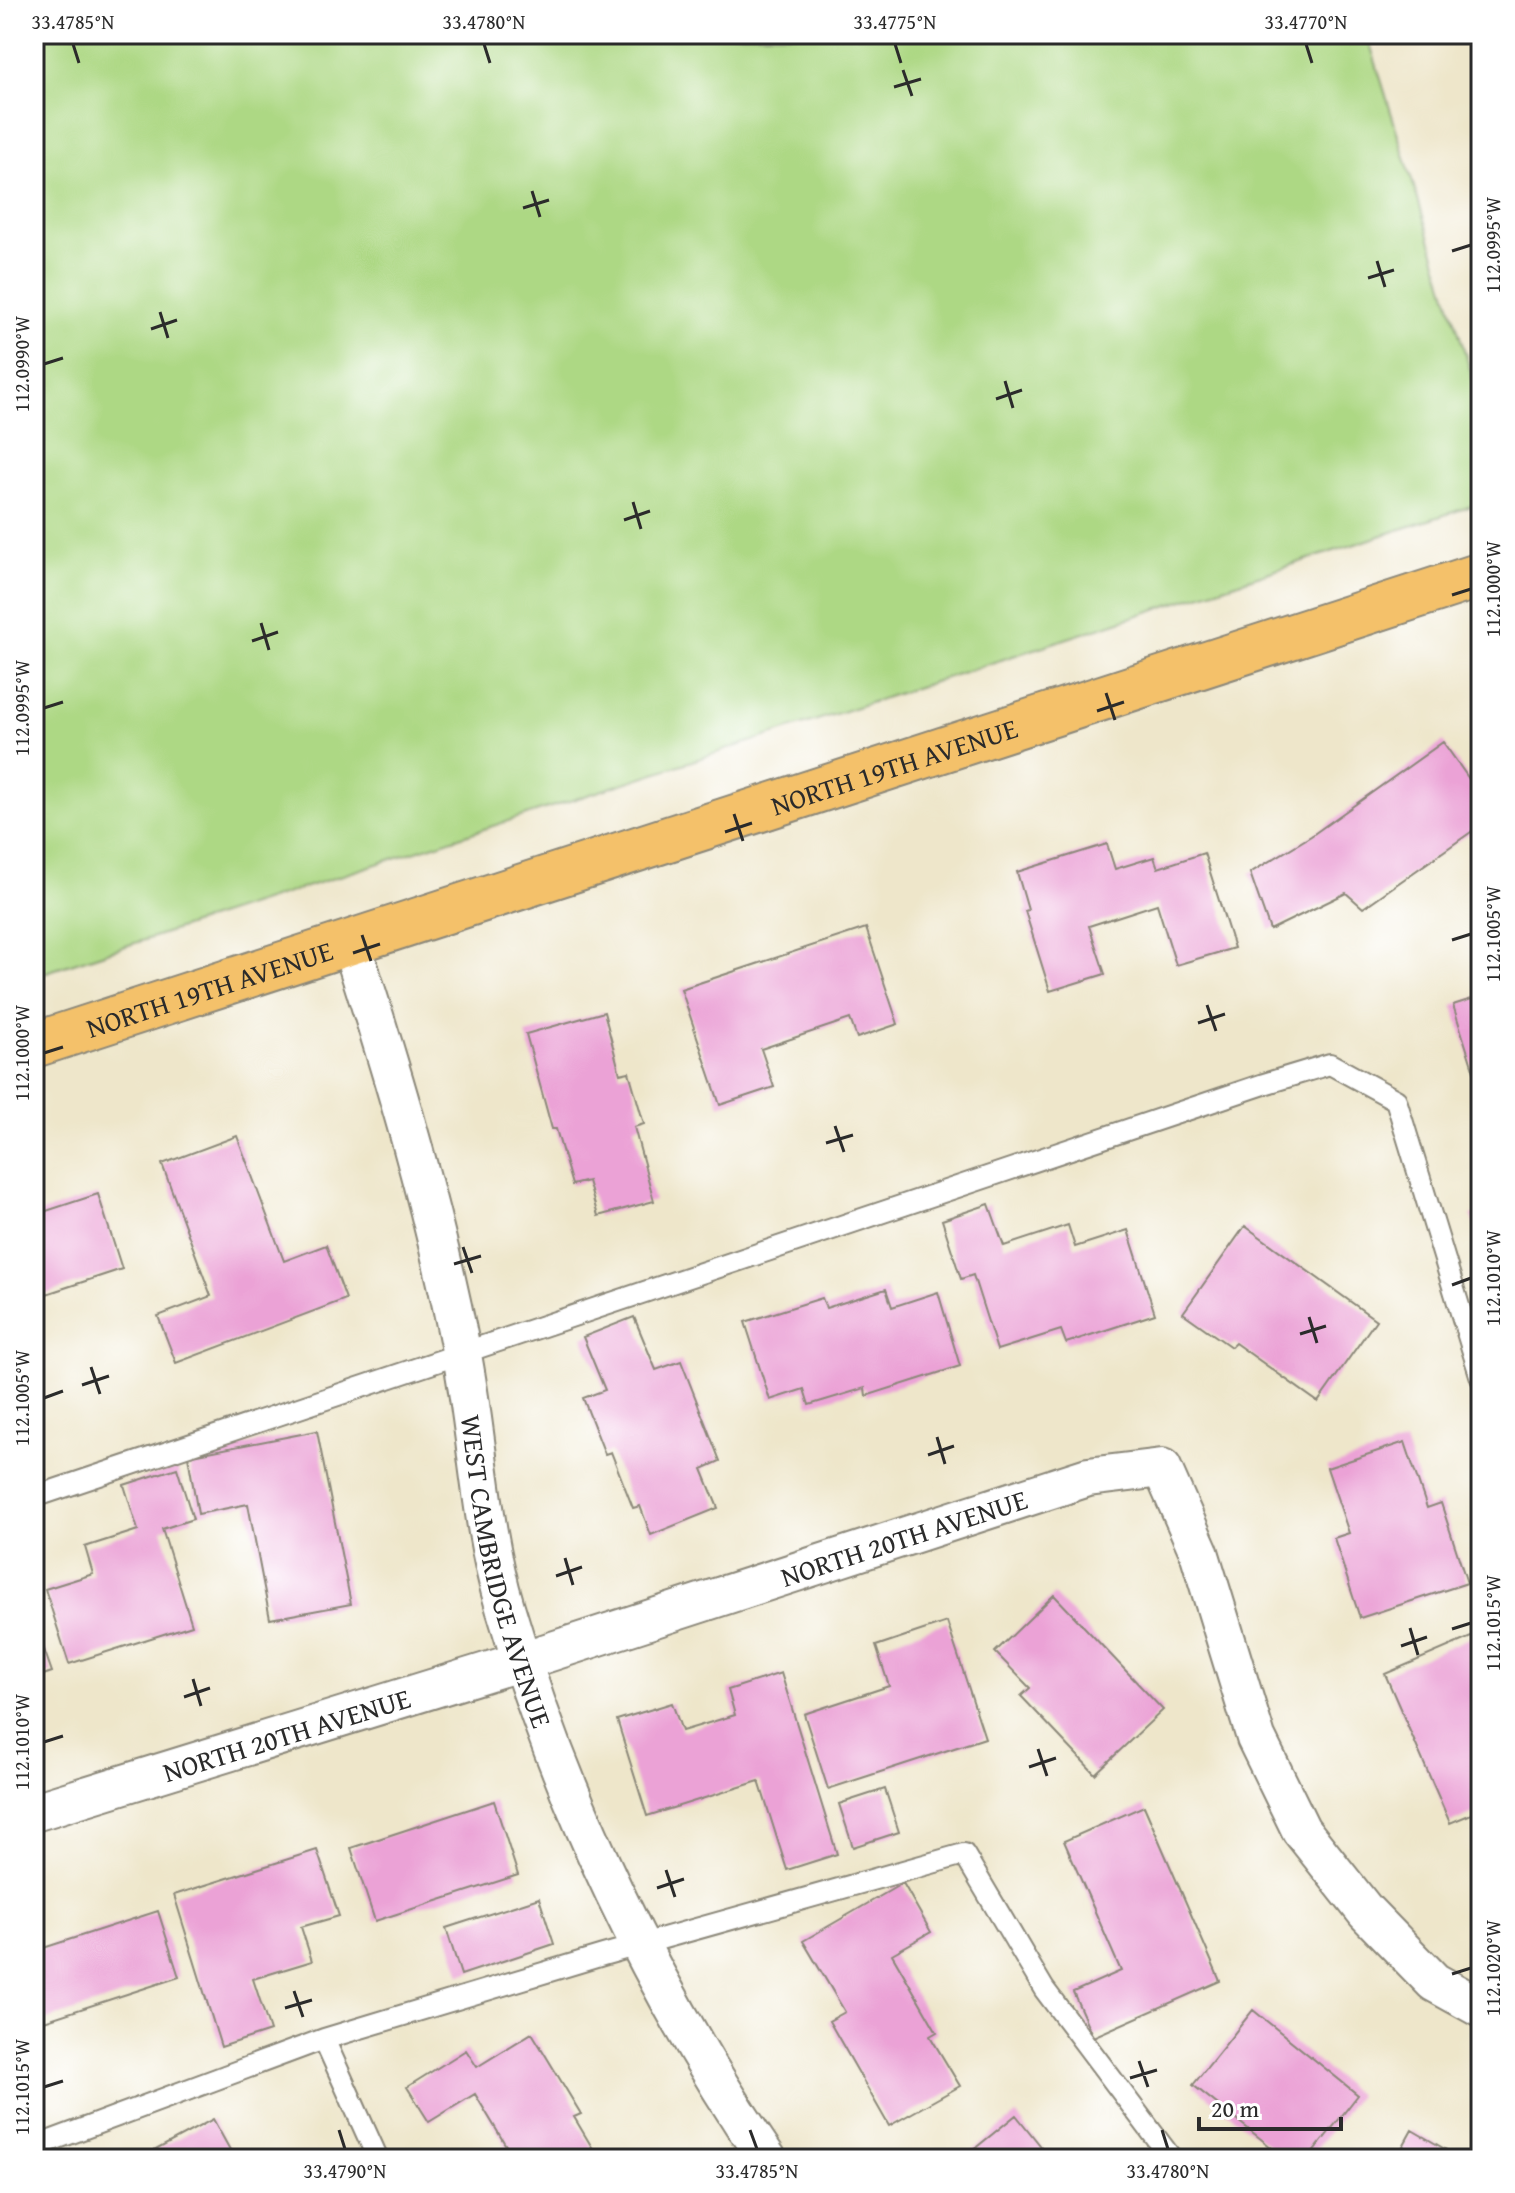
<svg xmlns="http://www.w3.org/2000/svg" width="1515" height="2193" font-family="'Gentium Book Plus',serif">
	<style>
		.green { fill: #add884; stroke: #6c8258; stroke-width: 2 }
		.building { fill: #eba2d6 }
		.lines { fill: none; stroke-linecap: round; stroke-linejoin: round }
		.service-casing { stroke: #8c887a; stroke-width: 24 }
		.minor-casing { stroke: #8c887a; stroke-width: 42 }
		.primary-casing { stroke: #8c887a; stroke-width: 48 }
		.service { stroke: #fff; stroke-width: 20 }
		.minor { stroke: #fff; stroke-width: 38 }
		.primary { stroke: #f4c16a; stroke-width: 44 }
		.ticks { fill: none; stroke: #2b2b2b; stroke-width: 3 }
		.labels { text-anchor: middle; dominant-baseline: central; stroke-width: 7; stroke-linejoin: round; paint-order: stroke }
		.street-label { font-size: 28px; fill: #2b2b2b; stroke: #fff }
		.neatline { fill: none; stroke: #2b2b2b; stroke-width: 3 }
		.ticks-label { font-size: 20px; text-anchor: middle; fill: #2b2b2b }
	</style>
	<rect width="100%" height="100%" fill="#fff"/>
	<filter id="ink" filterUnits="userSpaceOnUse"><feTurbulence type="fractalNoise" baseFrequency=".0125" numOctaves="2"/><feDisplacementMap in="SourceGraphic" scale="16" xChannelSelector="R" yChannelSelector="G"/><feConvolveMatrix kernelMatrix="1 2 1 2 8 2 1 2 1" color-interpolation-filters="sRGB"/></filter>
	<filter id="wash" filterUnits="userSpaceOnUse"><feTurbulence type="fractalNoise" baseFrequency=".006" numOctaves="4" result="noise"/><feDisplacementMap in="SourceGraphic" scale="32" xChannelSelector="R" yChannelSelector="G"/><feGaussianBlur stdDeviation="1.8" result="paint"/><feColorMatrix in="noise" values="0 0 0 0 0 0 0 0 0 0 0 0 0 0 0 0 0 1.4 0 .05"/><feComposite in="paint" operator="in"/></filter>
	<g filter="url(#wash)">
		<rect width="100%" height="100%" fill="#eee6ca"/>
		<!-- green -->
		<path class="green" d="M 34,34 L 1367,34 L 1481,405 L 1481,503 L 34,976 Z"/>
		<g id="blocks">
			<!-- building -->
			<path class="building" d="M 1443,742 L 1481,796 L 1481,825 L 1363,908 L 1346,893 L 1270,930 L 1250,873 L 1311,836 Z
				M 1107,844 L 1115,869 L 1154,857 L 1158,868 L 1204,853 L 1234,948 L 1176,965 L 1157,904 L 1089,926 L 1105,974 L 1050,991 L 1025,911 L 1028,910 L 1017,872 Z
				M 866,928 L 898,1024 L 857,1038 L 850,1019 L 761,1049 L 774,1087 L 720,1105 L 681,989 Z
				M 1481,996 L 1481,1091 L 1480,1091 L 1453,1005 Z
				M 604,1012 L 620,1074 L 629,1072 L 644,1124 L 634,1127 L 654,1201 L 598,1216 L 588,1181 L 572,1185 L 556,1129 L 552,1129 L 526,1034 Z
				M 237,1136 L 284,1261 L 326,1245 L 346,1299 L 176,1363 L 158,1316 L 211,1296 L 162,1164 Z
				M 1481,1137 L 1481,1157 L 1480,1157 L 1475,1139 Z
				M 98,1194 L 122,1269 L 34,1298 L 34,1215 Z
				M 989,1204 L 1004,1246 L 1068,1225 L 1075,1247 L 1128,1230 L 1155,1314 L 1066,1343 L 1061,1330 L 997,1350 L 973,1275 L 961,1279 L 942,1220 Z
				M 1481,1212 L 1481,1243 L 1480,1243 L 1471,1215 Z
				M 1245,1226 L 1376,1320 L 1318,1402 L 1235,1343 L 1231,1347 L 1183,1313 Z
				M 886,1289 L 892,1307 L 938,1292 L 960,1366 L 866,1396 L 865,1388 L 809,1405 L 804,1389 L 770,1400 L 745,1322 L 822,1298 L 826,1308 Z
				M 634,1317 L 656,1370 L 681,1361 L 720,1461 L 702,1469 L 718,1508 L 651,1535 L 640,1506 L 633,1508 L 611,1452 L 605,1454 L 583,1398 L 605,1390 L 583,1337 Z
				M 317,1431 L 351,1604 L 270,1619 L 248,1504 L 198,1514 L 188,1456 Z
				M 1405,1442 L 1427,1508 L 1441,1503 L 1467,1583 L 1360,1618 L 1334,1538 L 1349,1533 L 1327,1468 Z
				M 177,1468 L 193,1519 L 162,1529 L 192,1625 L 69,1664 L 45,1589 L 93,1574 L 85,1547 L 138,1530 L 124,1485 Z
				M 1054,1595 L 1163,1710 L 1095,1774 L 1021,1696 L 1030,1688 L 995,1652 Z
				M 34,1621 L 52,1672 L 34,1678 Z
				M 947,1622 L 985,1738 L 828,1789 L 804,1714 L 889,1686 L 876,1646 Z
				M 1478,1634 L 1481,1640 L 1481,1810 L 1450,1823 L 1385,1674 Z
				M 781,1673 L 837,1854 L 787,1870 L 759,1781 L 647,1816 L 617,1720 L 672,1703 L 682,1731 L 735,1715 L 728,1690 Z
				M 885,1789 L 899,1832 L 853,1847 L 839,1804 Z
				M 494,1801 L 518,1875 L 375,1921 L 351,1848 Z
				M 1144,1806 L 1220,1981 L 1093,2037 L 1073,1992 L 1121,1971 L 1064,1841 Z
				M 317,1850 L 339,1916 L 301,1927 L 312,1961 L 253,1979 L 270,2031 L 221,2047 L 174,1895 Z
				M 903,1883 L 931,1932 L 892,1954 L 937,2032 L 930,2036 L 960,2086 L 889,2126 L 829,2021 L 845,2012 L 803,1941 Z
				M 539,1898 L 554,1944 L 461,1975 L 446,1928 Z
				M 158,1911 L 179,1977 L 35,2024 L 34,1951 Z
				M 1253,2010 L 1358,2095 L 1308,2159 L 1286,2159 L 1193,2085 Z
				M 532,2033 L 581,2114 L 574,2117 L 599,2159 L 514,2159 L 475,2094 L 429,2122 L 407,2087 L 466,2050 L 477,2067 Z
				M 1016,2115 L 1051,2159 L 962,2159 Z
				M 213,2119 L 235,2159 L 139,2159 Z
				M 1412,2130 L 1462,2159 L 1396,2159 Z"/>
		</g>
	</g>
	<g filter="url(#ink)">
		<use href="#blocks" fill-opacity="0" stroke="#8c887a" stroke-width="2"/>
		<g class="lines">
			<defs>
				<path id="service" d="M 34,1497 L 1264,1084 L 1330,1064 L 1396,1100 L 1481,1378
					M 324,2039 L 378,2159
					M 34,2147 L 324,2039 L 603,1955 L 964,1854 L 1044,1989 L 1172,2159"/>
				<g id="minor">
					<path id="s1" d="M 350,941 C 394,1076 434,1211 461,1350 C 478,1435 480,1523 505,1607 C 562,1802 653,1991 767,2159"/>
					<path id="s2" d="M 34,1812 L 522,1661 L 1088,1477 L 1162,1468 L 1199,1552 L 1256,1738 L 1301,1830 L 1366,1912 L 1434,1982 L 1481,2008"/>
				</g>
				<g id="primary">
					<path id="s3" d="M 34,1045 L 1481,575"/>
				</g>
			</defs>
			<!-- service casing -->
			<use href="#service" class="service-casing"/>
			<!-- minor casing -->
			<use href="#minor" class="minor-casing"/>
			<!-- primary casing -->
			<use href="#primary" class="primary-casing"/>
			<!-- service -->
			<use href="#service" class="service"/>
			<!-- minor -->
			<use href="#minor" class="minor"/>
			<!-- primary -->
			<use href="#primary" class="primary"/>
		</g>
	</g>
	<!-- ticks -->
	<path class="ticks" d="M 73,44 L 79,63M 484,44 L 490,63M 895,44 L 901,63M 1306,44 L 1312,63M 903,70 L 912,96M 894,87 L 921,79M 532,191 L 540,217M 523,208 L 549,200M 1452,251 L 1471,245M 1377,261 L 1385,287M 1368,278 L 1394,270M 160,312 L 168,338M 151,329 L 177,320M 44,364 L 63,358M 1005,381 L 1013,408M 996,399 L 1022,390M 633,502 L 641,529M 624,520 L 650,511M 1452,595 L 1471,589M 261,623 L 269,650M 252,641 L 278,632M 1106,693 L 1115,720M 44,708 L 63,702M 1097,711 L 1124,702M 734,814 L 743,841M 725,832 L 752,823M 362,935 L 371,961M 1452,940 L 1471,934M 353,953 L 380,944M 1207,1005 L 1216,1031M 1198,1023 L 1225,1014M 44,1053 L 63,1047M 835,1126 L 844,1152M 826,1143 L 853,1135M 463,1247 L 472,1273M 454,1264 L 481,1256M 1452,1285 L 1471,1278M 1309,1317 L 1317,1343M 1300,1334 L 1326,1326M 91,1367 L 100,1394M 82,1385 L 109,1376M 44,1398 L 63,1391M 937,1437 L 945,1464M 928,1455 L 954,1446M 565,1558 L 573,1585M 556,1576 L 582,1567M 1410,1628 L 1418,1655M 1452,1629 L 1471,1623M 1401,1646 L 1427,1637M 193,1679 L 201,1706M 184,1697 L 210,1688M 44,1742 L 63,1736M 1038,1749 L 1047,1776M 1029,1767 L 1056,1758M 666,1870 L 675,1897M 657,1888 L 684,1879M 1452,1974 L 1471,1968M 294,1991 L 303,2017M 285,2008 L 312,2000M 1139,2061 L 1148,2087M 1130,2078 L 1157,2070M 44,2087 L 63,2081M 339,2130 L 345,2149M 750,2130 L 757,2149M 1162,2130 L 1168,2149"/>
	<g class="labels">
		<!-- street labels -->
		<g class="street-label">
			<text stroke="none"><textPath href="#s3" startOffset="904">NORTH 19TH AVENUE</textPath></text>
			<text stroke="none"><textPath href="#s3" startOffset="184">NORTH 19TH AVENUE</textPath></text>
			<text stroke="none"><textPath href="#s2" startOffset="912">NORTH 20TH AVENUE</textPath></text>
			<text stroke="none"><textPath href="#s1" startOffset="650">WEST CAMBRIDGE AVENUE</textPath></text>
			<text stroke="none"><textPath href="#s2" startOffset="264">NORTH 20TH AVENUE</textPath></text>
		</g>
	</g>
	<!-- margin -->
	<rect width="1515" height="2193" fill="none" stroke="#fff" stroke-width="88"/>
	<!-- scale -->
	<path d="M1199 2117v12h142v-12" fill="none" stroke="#2b2b2b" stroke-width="4"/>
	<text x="1211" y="2117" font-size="24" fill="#2b2b2b" stroke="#ffffff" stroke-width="6" paint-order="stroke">20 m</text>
	<rect x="44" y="44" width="1427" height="2105" class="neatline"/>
	<g class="ticks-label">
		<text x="73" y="29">33.4785°N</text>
		<text x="484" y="29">33.4780°N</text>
		<text x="895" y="29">33.4775°N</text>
		<text x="1306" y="29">33.4770°N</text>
		<text transform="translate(1493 245) rotate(-90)" y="7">112.0995°W</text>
		<text transform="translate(22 364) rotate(-90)" y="7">112.0990°W</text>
		<text transform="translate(1493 589) rotate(-90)" y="7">112.1000°W</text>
		<text transform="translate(22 708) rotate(-90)" y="7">112.0995°W</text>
		<text transform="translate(1493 934) rotate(-90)" y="7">112.1005°W</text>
		<text transform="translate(22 1053) rotate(-90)" y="7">112.1000°W</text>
		<text transform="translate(1493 1278) rotate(-90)" y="7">112.1010°W</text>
		<text transform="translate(22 1398) rotate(-90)" y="7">112.1005°W</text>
		<text transform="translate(1493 1623) rotate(-90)" y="7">112.1015°W</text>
		<text transform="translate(22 1742) rotate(-90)" y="7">112.1010°W</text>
		<text transform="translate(1493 1968) rotate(-90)" y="7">112.1020°W</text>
		<text transform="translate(22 2087) rotate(-90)" y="7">112.1015°W</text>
		<text x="345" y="2178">33.4790°N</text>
		<text x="757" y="2178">33.4785°N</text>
		<text x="1168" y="2178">33.4780°N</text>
	</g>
</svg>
